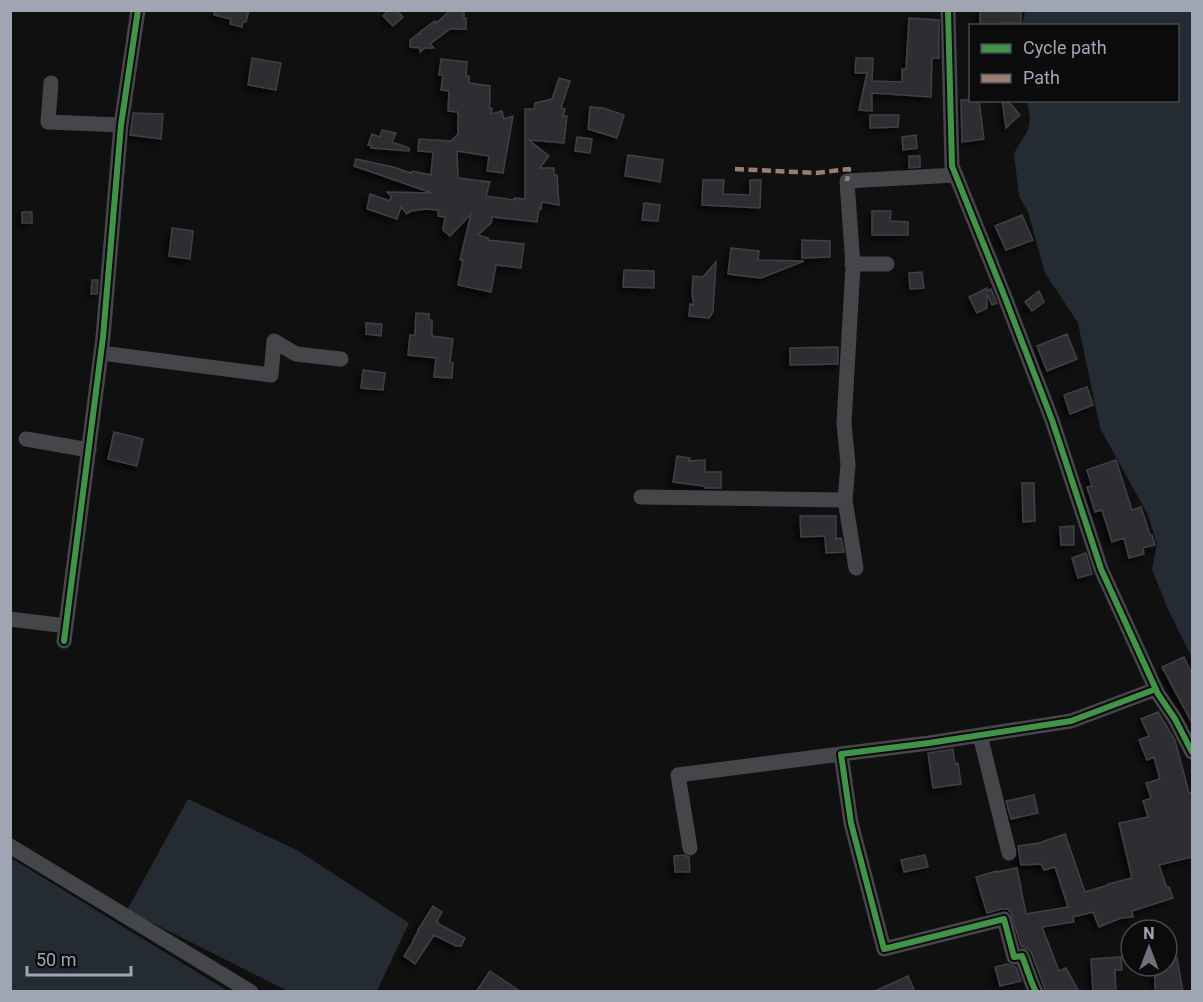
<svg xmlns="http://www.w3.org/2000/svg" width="1203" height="1002" font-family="Roboto,sans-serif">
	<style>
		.water { fill: #242b32 }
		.building { fill: #2e2e30; stroke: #3f4045; stroke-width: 1.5; filter: url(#shadow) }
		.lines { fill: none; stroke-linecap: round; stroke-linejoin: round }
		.street { stroke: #454649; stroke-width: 15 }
		.quiet { stroke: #9b7d72; stroke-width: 4.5; stroke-dasharray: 9 4.5; stroke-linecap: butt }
		.cycleway-casing { stroke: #0b0b0c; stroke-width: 10 }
		.cycleway { stroke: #419447; stroke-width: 6 }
	</style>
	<defs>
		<filter id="shadow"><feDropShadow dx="-4" dy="4" stdDeviation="3" flood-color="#0009"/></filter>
	</defs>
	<rect width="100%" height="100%" fill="#101011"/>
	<!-- water -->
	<path class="water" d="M 1025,11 L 1192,11 L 1192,658 L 1167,607 L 1152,569 L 1157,544 L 1148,515 L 1100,428 L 1078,323 L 1045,273 L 1028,212 L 1019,196 L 1014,153 L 1028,130 L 1030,118 L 1027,101 L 1178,100 L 1178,26 L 1022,25 Z
		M 188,799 L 297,850 L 409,923 L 377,991 L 288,991 L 127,910 Z
		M 10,858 L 11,858 L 228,991 L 11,991 Z"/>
	<!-- building -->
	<path class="building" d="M 215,10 L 249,10 L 246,22 L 243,22 L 242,27 L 230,24 L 231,19 L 214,15 Z
		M 389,10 L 396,10 L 403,17 L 393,26 L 383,16 Z
		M 451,10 L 464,12 L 464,18 L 466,18 L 466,29 L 450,29 L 430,44 L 434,48 L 425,48 L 420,52 L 420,48 L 410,47 L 410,40 L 419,33 L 420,34 L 420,32 L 435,21 L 435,24 Z
		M 980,10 L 1021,12 L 1021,23 L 1002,23 L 1002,26 L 980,26 Z
		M 909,18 L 939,20 L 939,58 L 932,58 L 931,97 L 872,93 L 872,111 L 859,110 L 867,73 L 855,73 L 856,58 L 873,58 L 872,81 L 902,82 L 902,69 L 906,69 Z
		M 252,58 L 281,63 L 276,90 L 248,85 Z
		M 441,59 L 467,62 L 466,76 L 469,76 L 469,83 L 490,86 L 490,102 L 489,108 L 492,108 L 491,114 L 502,111 L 504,119 L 513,116 L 503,173 L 487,171 L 489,156 L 457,151 L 458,178 L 490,182 L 486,196 L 514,200 L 514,198 L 525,199 L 525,109 L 534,109 L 535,103 L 552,99 L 559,78 L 570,81 L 561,108 L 565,109 L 563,116 L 567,116 L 564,143 L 529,140 L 549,156 L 540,168 L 554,168 L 554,175 L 557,175 L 559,205 L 542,202 L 541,209 L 539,208 L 537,222 L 492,217 L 491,223 L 478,235 L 488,238 L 488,240 L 524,244 L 521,268 L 496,265 L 491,292 L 458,285 L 463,260 L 460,260 L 471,214 L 450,236 L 443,230 L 445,217 L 438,216 L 438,210 L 426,209 L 411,211 L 407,214 L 401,207 L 397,219 L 367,209 L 370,194 L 390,201 L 391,196 L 387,192 L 432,193 L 354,166 L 356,159 L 393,167 L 411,173 L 412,171 L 431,175 L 433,152 L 418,151 L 419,139 L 451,141 L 458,134 L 458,112 L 448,111 L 449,91 L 441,90 L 443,75 L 439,75 Z
		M 961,100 L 979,100 L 984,139 L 962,142 Z
		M 1002,100 L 1007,100 L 1020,115 L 1006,128 Z
		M 590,107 L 603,108 L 624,115 L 617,138 L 588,129 Z
		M 133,113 L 163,114 L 161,139 L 130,135 Z
		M 870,115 L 899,115 L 898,127 L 870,128 Z
		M 382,130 L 396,133 L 392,142 L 409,148 L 409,151 L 371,148 L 372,146 L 368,145 L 372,134 L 380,137 Z
		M 916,135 L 917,148 L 903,150 L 902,137 Z
		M 577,137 L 592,139 L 590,153 L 575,151 Z
		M 628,155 L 663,160 L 660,182 L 625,176 Z
		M 909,156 L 920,156 L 920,167 L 909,168 Z
		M 703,180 L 724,180 L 723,194 L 750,195 L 750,180 L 761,180 L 760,208 L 702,205 Z
		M 644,203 L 660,205 L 658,221 L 642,220 Z
		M 872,211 L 891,211 L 890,221 L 908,222 L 908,235 L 872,235 Z
		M 22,212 L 32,212 L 32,223 L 22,223 Z
		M 1022,215 L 1033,240 L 1006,250 L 995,226 Z
		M 172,228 L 193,231 L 190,259 L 169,256 Z
		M 802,240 L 830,241 L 830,257 L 802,258 Z
		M 731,248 L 759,251 L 758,260 L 804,261 L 761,278 L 728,274 Z
		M 716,262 L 713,312 L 709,318 L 689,316 L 690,304 L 694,305 L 692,294 L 693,276 L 703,277 Z
		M 624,270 L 654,271 L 654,288 L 623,287 Z
		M 922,272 L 924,288 L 910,289 L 909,273 Z
		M 92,280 L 98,280 L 97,294 L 91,294 Z
		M 987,288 L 987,291 L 991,289 L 997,303 L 992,305 L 987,294 L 987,308 L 977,313 L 969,297 Z
		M 1039,291 L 1044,302 L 1032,311 L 1025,302 Z
		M 416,313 L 429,314 L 429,320 L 432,320 L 432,336 L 453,339 L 450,362 L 453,363 L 452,378 L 434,377 L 436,358 L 408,355 L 410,335 L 415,335 Z
		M 366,323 L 382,324 L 381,336 L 366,334 Z
		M 1067,334 L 1077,359 L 1047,371 L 1037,346 Z
		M 838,347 L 838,364 L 790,365 L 790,348 Z
		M 363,370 L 385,373 L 383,390 L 361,388 Z
		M 1087,387 L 1093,405 L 1070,414 L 1064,395 Z
		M 114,432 L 143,439 L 137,466 L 108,459 Z
		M 677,456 L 690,458 L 689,461 L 705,460 L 705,472 L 721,472 L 721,488 L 705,488 L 704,486 L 673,482 Z
		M 1116,460 L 1132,510 L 1141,507 L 1150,535 L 1152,535 L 1155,545 L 1143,548 L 1144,554 L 1129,558 L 1124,538 L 1112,542 L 1102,510 L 1095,512 L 1087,487 L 1092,486 L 1087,470 Z
		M 1022,483 L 1034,483 L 1035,521 L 1023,522 Z
		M 800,516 L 836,516 L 836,539 L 841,538 L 844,552 L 826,553 L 825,536 L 801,537 Z
		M 1074,526 L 1074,545 L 1061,545 L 1060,527 Z
		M 1086,553 L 1092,574 L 1078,578 L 1072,558 Z
		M 1184,657 L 1192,674 L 1192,723 L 1162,667 Z
		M 1158,712 L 1175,740 L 1189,793 L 1192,792 L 1192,857 L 1159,865 L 1167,888 L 1169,887 L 1173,898 L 1132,911 L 1133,917 L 1121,918 L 1099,927 L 1093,912 L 1073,917 L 1074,922 L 1042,927 L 1059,971 L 1066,968 L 1079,992 L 1046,992 L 1031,952 L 1028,949 L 1021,946 L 1011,913 L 1008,909 L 1002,909 L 987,913 L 976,877 L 996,871 L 996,872 L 1017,868 L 1026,914 L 1068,907 L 1055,867 L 1044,870 L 1041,864 L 1021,865 L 1018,846 L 1039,843 L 1065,834 L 1085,892 L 1108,885 L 1108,884 L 1132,878 L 1119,823 L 1148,817 L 1143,801 L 1151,798 L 1146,783 L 1160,779 L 1154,757 L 1147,760 L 1139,740 L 1149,736 L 1141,719 Z
		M 953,749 L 955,764 L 958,763 L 961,784 L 933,788 L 928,753 Z
		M 1034,795 L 1038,813 L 1011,819 L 1006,801 Z
		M 684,855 L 689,857 L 690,872 L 675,872 L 674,856 Z
		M 925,855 L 928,867 L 904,872 L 901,860 Z
		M 433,906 L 442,912 L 437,921 L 438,922 L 437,923 L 465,938 L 461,946 L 456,946 L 434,935 L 415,964 L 404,956 L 414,940 L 413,940 L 419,930 L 418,930 Z
		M 1121,957 L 1122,970 L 1115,970 L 1116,992 L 1093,992 L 1091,959 Z
		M 1177,958 L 1183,992 L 1155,992 L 1155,970 L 1164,970 L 1164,966 L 1167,966 L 1167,960 Z
		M 1007,964 L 1016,967 L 1021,981 L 1000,986 L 995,967 Z
		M 490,971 L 521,992 L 476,992 Z
		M 908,976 L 915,992 L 873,992 Z"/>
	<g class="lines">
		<!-- street -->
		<path class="street" d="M 948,10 L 952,166 L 1004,295 L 1052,420 L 1101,569 L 1158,694 L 1175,719 L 1192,752
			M 51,83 L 48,122 L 121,125
			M 852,264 L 887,264
			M 101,353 L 271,375 L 274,341 L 296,354 L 341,359
			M 26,439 L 89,450
			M 641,497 L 845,500
			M 856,568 L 845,500 L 848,465 L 844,423 L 853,266 L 847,181 L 956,175
			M 10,619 L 66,626
			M 64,641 L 103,337 L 121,125 L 138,10
			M 980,735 L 1009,853
			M 10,846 L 251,992
			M 690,848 L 678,775 L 841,754
			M 1036,992 C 1030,980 1027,968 1022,956 L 1014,957 L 1004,919 L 884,949 L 851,823 L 841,754 L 929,743 L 1071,721 L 1156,689"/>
		<!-- quiet -->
		<path class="quiet" d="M 735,169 L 816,173 L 849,169 L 847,181"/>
		<defs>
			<path id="cycleway" d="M 948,10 L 952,166 L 1004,295 L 1052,420 L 1101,569 L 1158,694 L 1175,719 L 1192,752
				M 64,641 L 103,337 L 121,125 L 138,10
				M 1036,992 C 1030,980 1027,968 1022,956 L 1014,957 L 1004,919 L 884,949 L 851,823 L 841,754 L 929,743 L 1071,721 L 1156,689"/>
		</defs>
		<!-- cycleway casing -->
		<use href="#cycleway" class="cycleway-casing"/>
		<!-- cycleway -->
		<use href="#cycleway" class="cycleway"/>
	</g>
	<!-- border -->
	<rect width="1203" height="1002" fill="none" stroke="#a0a5b3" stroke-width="24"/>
	<!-- legend -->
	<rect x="969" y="24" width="210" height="78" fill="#0b0b0c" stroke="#47494f" stroke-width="1.5"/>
	<rect x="981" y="44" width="30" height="9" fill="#419447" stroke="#47494f" stroke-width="1.5"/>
	<text x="1023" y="54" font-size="18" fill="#a0a5b3">Cycle path</text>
	<rect x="981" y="74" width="30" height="9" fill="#9b7d72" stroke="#47494f" stroke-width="1.5"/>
	<text x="1023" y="84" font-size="18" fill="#a0a5b3">Path</text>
	<!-- north arrow -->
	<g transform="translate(1149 948)"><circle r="28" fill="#0b0b0c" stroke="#47494f" stroke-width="1.5"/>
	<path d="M0-4.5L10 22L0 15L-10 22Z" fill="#6e717a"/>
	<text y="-9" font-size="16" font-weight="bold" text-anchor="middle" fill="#a0a5b3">N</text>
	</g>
	<!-- scale -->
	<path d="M27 966v9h104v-9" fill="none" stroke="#a0a5b3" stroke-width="3"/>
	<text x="36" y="966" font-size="18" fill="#a0a5b3" stroke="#0b0b0c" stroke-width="4.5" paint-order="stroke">50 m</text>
</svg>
